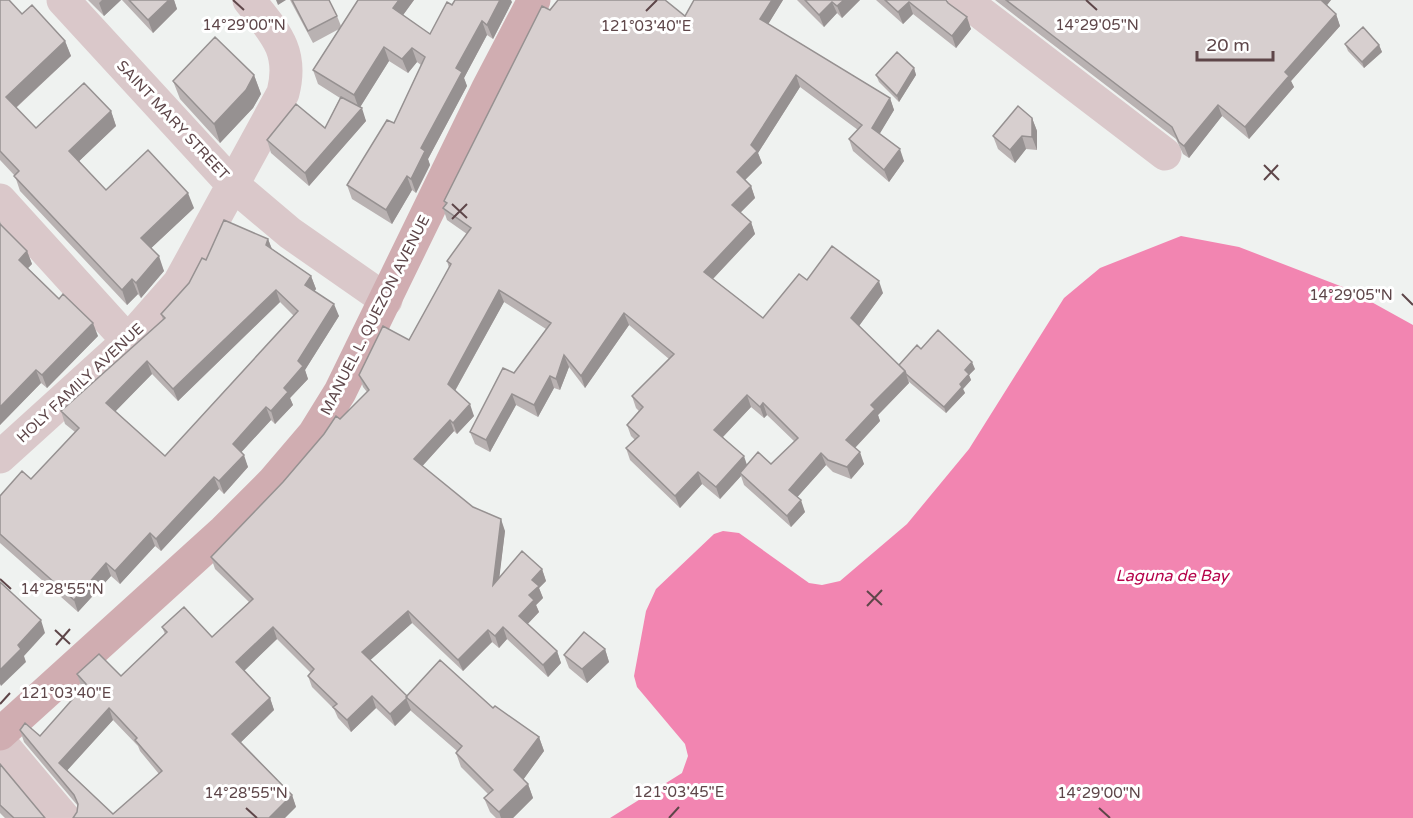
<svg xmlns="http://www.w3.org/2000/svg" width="1413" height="818" font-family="'Varela Round',sans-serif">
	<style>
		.water { fill: #f285b1 }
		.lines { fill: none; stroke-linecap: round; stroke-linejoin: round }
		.minor { stroke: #dac8ca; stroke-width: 33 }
		.major { stroke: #d0adb1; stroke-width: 33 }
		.wall { fill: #b9b2b2; fill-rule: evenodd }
		.shaded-wall { fill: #969191 }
		.building { fill: #d7cfcf; stroke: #969191; stroke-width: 1.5; fill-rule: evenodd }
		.ticks { fill: none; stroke: #5e4649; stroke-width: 2 }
		.labels { text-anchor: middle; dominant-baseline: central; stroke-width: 6; stroke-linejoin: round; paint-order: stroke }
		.street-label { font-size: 15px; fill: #5e4649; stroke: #fff }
		.water-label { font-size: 16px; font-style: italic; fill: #b5024a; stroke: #fff }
		.ticks-label { font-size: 15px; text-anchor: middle; fill: #5e4649; stroke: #fff; stroke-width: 6; stroke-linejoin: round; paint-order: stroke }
	</style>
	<rect width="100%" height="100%" fill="#eff2f0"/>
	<!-- water -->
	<path class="water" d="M 1181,236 L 1239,247 L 1348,289 L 1413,325 L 1413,818 L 610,818 L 682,773 L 688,756 L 685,744 L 637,687 L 634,676 L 646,611 L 656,589 L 714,534 L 723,531 L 739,533 L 809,583 L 822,585 L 840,581 L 907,524 L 969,449 L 1064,298 L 1100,268 Z"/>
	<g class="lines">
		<!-- minor -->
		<path class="minor" d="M 63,0 L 233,185 L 290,233 L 386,300
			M 964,0 L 1165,154
			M 0,200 L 128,341
			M 0,457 L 128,341 L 179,283 L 283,93 C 294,50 274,32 249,0
			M 0,742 L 64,818"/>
		<!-- major -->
		<path class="major" d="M 0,734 L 224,531 L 273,482 L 314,434 L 340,392 L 487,90 L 534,0"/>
	</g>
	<!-- wall -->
	<path class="wall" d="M 0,0 L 65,41 L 71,56 L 16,108 L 36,128 L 111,111 L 116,126 L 79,161 L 106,190 L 194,208 L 151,248 L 164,271 L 141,298 L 138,294 L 127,305 L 20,191 L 15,176 L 0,160 Z
		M 88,0 L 121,0 L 104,16 Z
		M 122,0 L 174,0 L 177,9 L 153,33 Z
		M 290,0 L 329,0 L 337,16 L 341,26 L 358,0 L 414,0 L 403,15 L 430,34 L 452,5 L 512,2 L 493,39 L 487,35 L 464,78 L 467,86 L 428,159 L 430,165 L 416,193 L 412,190 L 392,224 L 352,199 L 347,185 L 394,123 L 421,65 L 417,62 L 408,73 L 389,61 L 360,107 L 366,121 L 309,186 L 271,153 L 267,140 L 325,128 L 340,98 L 318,84 L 313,70 L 339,29 L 313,43 Z
		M 694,0 L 783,0 L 768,24 L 890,98 L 894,110 L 879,134 L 904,161 L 889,182 L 853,151 L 849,139 L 858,130 L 800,87 L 758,153 L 762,163 L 745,180 L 751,186 L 755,198 L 740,213 L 751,222 L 755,234 L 713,279 L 763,318 L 807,280 L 883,293 L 859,326 L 899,365 L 921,349 L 975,369 L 969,375 L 971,380 L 963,389 L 965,393 L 946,413 L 908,381 L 909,383 L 878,415 L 880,421 L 855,448 L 864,464 L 851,479 L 833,472 L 826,465 L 797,497 L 805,512 L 791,527 L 744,485 L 741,476 L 720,499 L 702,484 L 680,508 L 630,460 L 626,448 L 635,440 L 631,436 L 627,425 L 639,411 L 636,408 L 632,396 L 669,359 L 629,325 L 585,388 L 569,367 L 560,390 L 554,388 L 538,417 L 516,405 L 490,452 L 475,444 L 470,432 L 546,329 L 504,302 L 455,391 L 474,416 L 457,434 L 454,431 L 422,466 L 473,507 L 505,531 L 499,577 L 542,569 L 546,581 L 539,588 L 543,598 L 536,605 L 539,612 L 527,624 L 557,651 L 561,663 L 548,677 L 507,639 L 499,648 L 492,642 L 463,671 L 412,623 L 370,660 L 407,696 L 493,708 L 539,737 L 544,751 L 523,780 L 528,784 L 533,798 L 513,818 L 496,818 L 490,812 L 484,798 L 488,794 L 461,767 L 456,753 L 457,751 L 411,711 L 411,710 L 395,726 L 376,708 L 351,732 L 338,718 L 334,709 L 312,687 L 308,676 L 311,673 L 277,639 L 244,670 L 270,698 L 274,710 L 241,742 L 292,795 L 296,807 L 73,818 L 77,812 L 78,806 L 24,742 L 20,730 L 40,736 L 83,688 L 81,686 L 77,674 L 121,676 L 165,634 L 162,627 L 212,637 L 249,602 L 215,569 L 211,557 L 283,482 L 340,419 L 367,392 L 363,387 L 359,375 L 409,340 L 449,268 L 447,261 L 467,234 L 447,220 L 443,208 L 445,205 L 444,201 L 550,10 L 685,16 ZM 751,407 L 764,418 L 767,415 L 795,442 L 771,464 L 747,465 L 723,437 ZM 113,720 L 138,746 L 140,751 L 159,774 L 113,814 L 67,770 Z
		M 797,0 L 860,0 L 842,18 L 837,13 L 824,27 Z
		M 876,0 L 946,0 L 971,29 L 956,48 L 913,14 L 903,24 Z
		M 995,0 L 1331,0 L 1327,5 L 1336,14 L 1340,26 L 1291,81 L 1294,87 L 1249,139 L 1222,116 L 1189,158 L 1183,154 L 1176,139 Z
		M 1345,44 L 1379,45 L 1382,52 L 1364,68 L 1348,51 Z
		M 914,68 L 916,75 L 899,102 L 879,82 L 876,75 Z
		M 254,75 L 261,94 L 253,108 L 220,143 L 180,99 L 173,81 Z
		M 1032,118 L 1037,131 L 1037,150 L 1026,149 L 1015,163 L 998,149 L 993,136 Z
		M 0,221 L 2,226 L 27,251 L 32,264 L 28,268 L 98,336 L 47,388 L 41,383 L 0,425 Z
		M 268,239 L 272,249 L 311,276 L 316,289 L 314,291 L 339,316 L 305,370 L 308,379 L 290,398 L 293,405 L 275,424 L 271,420 L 241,452 L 248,467 L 224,494 L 219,489 L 161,551 L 155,546 L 120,584 L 111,576 L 78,612 L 0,543 L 0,496 L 31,479 L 75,432 L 65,424 L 61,411 L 163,320 L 161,314 L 189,283 L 206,260 ZM 280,302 L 294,316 L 165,456 L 115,411 L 152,374 L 178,401 Z
		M 605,649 L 609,662 L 587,683 L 569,668 L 564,655 Z
		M 0,764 L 45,818 L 5,818 L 0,813 Z"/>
	<!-- shaded-wall -->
	<path class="shaded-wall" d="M 102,0 L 121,0 L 104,16 L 99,3 Z
		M 169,0 L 174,0 L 177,9 L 153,33 L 148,20 Z
		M 276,0 L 286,0 L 278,5 Z
		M 399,0 L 414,0 L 398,22 L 393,8 Z
		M 500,0 L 511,0 L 512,2 L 493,39 L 487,25 Z
		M 772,0 L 783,0 L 764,31 L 760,19 Z
		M 844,0 L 860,0 L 842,18 L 837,6 Z
		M 1319,0 L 1331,0 L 1323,10 Z
		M 832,2 L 837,13 L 824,27 L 819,15 Z
		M 909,2 L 913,14 L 903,24 L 898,12 Z
		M 1336,14 L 1340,26 L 1291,81 L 1294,87 L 1249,139 L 1245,127 L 1285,72 Z
		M 967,17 L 971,29 L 956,48 L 952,36 Z
		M 482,21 L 487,35 L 464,78 L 467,86 L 428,159 L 430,165 L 416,193 L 411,179 L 421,148 L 456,68 Z
		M 65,41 L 71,56 L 11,112 L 6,97 Z
		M 1379,45 L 1382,52 L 1364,68 L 1362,62 Z
		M 384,47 L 389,61 L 359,109 L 354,95 Z
		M 412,48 L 417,62 L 408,73 L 402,59 Z
		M 914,68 L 916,75 L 899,102 L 897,96 Z
		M 254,75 L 261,94 L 253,108 L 220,143 L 214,124 Z
		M 796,75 L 800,87 L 758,153 L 762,163 L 741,184 L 737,172 L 751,145 Z
		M 890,98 L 894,110 L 876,140 L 872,128 Z
		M 1218,105 L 1222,116 L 1189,158 L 1184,146 Z
		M 362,108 L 366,121 L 309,186 L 305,173 Z
		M 111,111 L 116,126 L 74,166 L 69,151 Z
		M 1032,118 L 1037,131 L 1037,150 L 1032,137 Z
		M 1022,136 L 1026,149 L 1015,163 L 1010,150 Z
		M 900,149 L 904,161 L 889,182 L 884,170 Z
		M 407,176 L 412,190 L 392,224 L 386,210 Z
		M 751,186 L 755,198 L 736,217 L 732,205 Z
		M 188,193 L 194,208 L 146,253 L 141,238 Z
		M 751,222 L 755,234 L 708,284 L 704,272 Z
		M 268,239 L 273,252 L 266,245 Z
		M 27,251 L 32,264 L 23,273 L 19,260 Z
		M 159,256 L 164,271 L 141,298 L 136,283 Z
		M 311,276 L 316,289 L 310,298 L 305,285 Z
		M 132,279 L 138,294 L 127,305 L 122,290 Z
		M 879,281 L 883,293 L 856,330 L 851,318 Z
		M 276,290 L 280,302 L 178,401 L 173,389 Z
		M 499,290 L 504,302 L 452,396 L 448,384 Z
		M 334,304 L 339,316 L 305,370 L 308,379 L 290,398 L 293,405 L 275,424 L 271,411 L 298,361 Z
		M 624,313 L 629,325 L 585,388 L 581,376 Z
		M 93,323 L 98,336 L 47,388 L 42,375 Z
		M 564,355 L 569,367 L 560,390 L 556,379 Z
		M 147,361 L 152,374 L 111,416 L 106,403 Z
		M 972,362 L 975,369 L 969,375 L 971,380 L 963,389 L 965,393 L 946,413 L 944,407 L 965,370 Z
		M 36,370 L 41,383 L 0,425 L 0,407 Z
		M 905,371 L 909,383 L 878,415 L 880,421 L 851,452 L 846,440 L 871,405 Z
		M 550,376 L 554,388 L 538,417 L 534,405 Z
		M 512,394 L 516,405 L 490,452 L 486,440 Z
		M 747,395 L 751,407 L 719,441 L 714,430 Z
		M 763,403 L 767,415 L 764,418 L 760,407 Z
		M 470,404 L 474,416 L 457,434 L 453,423 Z
		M 266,407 L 271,420 L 237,457 L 233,444 Z
		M 450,420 L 454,431 L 418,471 L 414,459 Z
		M 860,452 L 864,464 L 851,479 L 847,467 Z
		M 821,453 L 826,465 L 793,502 L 789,490 Z
		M 244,455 L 248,467 L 224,494 L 219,481 Z
		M 744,456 L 748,468 L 740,473 L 741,476 L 720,499 L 716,487 Z
		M 698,472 L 702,484 L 680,508 L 675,496 Z
		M 214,477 L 219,489 L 161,551 L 156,539 Z
		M 801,500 L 805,512 L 791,527 L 787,516 Z
		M 501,519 L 505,531 L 497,597 L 493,585 Z
		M 150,533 L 155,546 L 120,584 L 115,571 Z
		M 106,563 L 111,576 L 78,612 L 74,600 Z
		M 542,569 L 546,581 L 539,588 L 543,598 L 536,605 L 539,612 L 524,628 L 519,616 L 529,595 L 532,580 Z
		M 408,611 L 412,623 L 366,664 L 362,652 Z
		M 41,620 L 45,633 L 24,656 L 26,662 L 1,686 L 0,684 L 0,670 L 18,645 Z
		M 273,627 L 277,639 L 241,674 L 236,662 Z
		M 503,627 L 507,639 L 499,648 L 495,636 Z
		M 488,630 L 492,642 L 463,671 L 458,660 Z
		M 605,649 L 609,662 L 587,683 L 582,669 Z
		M 557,651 L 561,663 L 548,677 L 543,665 Z
		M 372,696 L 376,708 L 351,732 L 347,720 Z
		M 270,698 L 274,710 L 237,746 L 232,734 Z
		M 406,698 L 411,710 L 395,726 L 390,714 Z
		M 109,708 L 113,720 L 64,774 L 59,763 Z
		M 539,737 L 544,751 L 520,784 L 514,770 Z
		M 528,784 L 533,798 L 513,818 L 501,818 L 499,812 Z
		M 292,795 L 296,807 L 285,818 L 269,818 Z"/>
	<!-- building -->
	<path class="building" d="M 0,0 L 9,0 L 22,14 L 32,5 L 65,41 L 6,97 L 36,128 L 84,83 L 111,111 L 69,151 L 106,190 L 148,150 L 188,193 L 141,238 L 159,256 L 136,283 L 132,279 L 122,290 L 14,176 L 19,171 L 0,151 Z
		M 129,0 L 169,0 L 148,20 Z
		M 292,0 L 329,0 L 337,16 L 308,31 Z
		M 358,0 L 399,0 L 393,8 L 430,34 L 447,2 L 452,5 L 455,0 L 500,0 L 487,25 L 482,21 L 456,68 L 462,72 L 421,148 L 425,151 L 411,179 L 407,176 L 386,210 L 347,185 L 387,120 L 394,123 L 425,57 L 412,48 L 402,59 L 384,47 L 354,95 L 313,70 Z
		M 558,0 L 665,0 L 685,16 L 694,0 L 772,0 L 760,19 L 890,98 L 872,128 L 900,149 L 884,170 L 849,139 L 862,125 L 796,75 L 751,145 L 757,151 L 737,172 L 751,186 L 732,205 L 751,222 L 704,272 L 763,318 L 799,274 L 807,280 L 832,246 L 879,281 L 851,318 L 905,371 L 871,405 L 875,409 L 846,440 L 860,452 L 847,467 L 828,460 L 821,453 L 789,490 L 801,500 L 787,516 L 740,473 L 758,452 L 771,464 L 798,438 L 763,403 L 760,407 L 747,395 L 714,430 L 744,456 L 716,487 L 698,472 L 675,496 L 626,448 L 639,436 L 627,425 L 643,407 L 632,396 L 674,354 L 624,313 L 581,376 L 564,355 L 556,379 L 550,376 L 534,405 L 512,394 L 486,440 L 470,432 L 503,368 L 514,373 L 551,323 L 499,290 L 448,384 L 470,404 L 453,423 L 450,420 L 414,459 L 473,507 L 501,519 L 493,585 L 522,551 L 542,569 L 532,580 L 539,586 L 529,595 L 534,600 L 519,616 L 557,651 L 543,665 L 503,627 L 495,636 L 488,630 L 458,660 L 408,611 L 362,652 L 407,696 L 407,698 L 390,714 L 372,696 L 347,720 L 333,707 L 337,704 L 308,676 L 314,669 L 273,627 L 236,662 L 270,698 L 232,734 L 292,795 L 269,818 L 73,818 L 77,812 L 78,804 L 74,795 L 20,730 L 25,723 L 40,736 L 86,684 L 77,674 L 99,654 L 121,676 L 167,632 L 162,627 L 184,607 L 212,637 L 253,599 L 211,557 L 283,482 L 324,434 L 336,416 L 340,419 L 369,390 L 359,375 L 383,326 L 409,340 L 451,264 L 447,261 L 471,228 L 443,208 L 447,203 L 444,201 L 542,6 L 550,10 ZM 109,708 L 137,738 L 135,740 L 162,771 L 113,814 L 59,763 Z
		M 805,0 L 844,0 L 837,6 L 832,2 L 819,15 Z
		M 885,0 L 946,0 L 948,3 L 967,17 L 952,36 L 909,2 L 898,12 Z
		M 1006,0 L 1321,0 L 1336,14 L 1285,72 L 1289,76 L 1245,127 L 1218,105 L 1184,146 L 1179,142 L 1172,127 Z
		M 1363,27 L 1379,45 L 1362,62 L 1345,44 Z
		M 215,37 L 254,75 L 246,90 L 214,124 L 173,81 Z
		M 897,52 L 914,68 L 897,96 L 876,75 Z
		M 341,97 L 362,108 L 305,173 L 267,140 L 296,104 L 325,128 Z
		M 1018,106 L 1032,118 L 1032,137 L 1022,136 L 1010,150 L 993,136 Z
		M 224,220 L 268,239 L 266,245 L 311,276 L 305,285 L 334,304 L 298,361 L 303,366 L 284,388 L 288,392 L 271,411 L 266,407 L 233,444 L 244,455 L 219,481 L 214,477 L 156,539 L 150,533 L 115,571 L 106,563 L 74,600 L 0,534 L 0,496 L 22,471 L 31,479 L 79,428 L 61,411 L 165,318 L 161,314 L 189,283 L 202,258 L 206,260 ZM 276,290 L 298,311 L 165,456 L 106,403 L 147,361 L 173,389 Z
		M 0,224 L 27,251 L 19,260 L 59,299 L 63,294 L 93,323 L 42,375 L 36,370 L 0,407 Z
		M 938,330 L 972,362 L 965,370 L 969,374 L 960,384 L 962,387 L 944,407 L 906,374 L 905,371 L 899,365 L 917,345 L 921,349 Z
		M 0,582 L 41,620 L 18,645 L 21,649 L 0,670 Z
		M 584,632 L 605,649 L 582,669 L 564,655 Z
		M 440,660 L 493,708 L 495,706 L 539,737 L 514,770 L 528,784 L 499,812 L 484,798 L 493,790 L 456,753 L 462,746 L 406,697 Z
		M 0,764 L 45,818 L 14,818 L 0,805 Z"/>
	<!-- ticks -->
	<path class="ticks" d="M 233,0 L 244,10M 1086,0 L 1097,10M 646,11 L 657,0M 1264,165 L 1279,180M 1264,180 L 1278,165M 452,204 L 467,218M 452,219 L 467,204M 1402,294 L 1413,305M 0,579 L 11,589M 867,591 L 882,605M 867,606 L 882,590M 55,630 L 70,644M 56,645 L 70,629M 0,704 L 10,693M 246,808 L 257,818M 1099,808 L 1110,818M 669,818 L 679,807"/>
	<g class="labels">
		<!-- street labels -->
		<g class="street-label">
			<text transform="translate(173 120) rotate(47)">SAINT MARY STREET</text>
			<text transform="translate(375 315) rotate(-63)">MANUEL L. QUEZON AVENUE</text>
			<text transform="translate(80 383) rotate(-43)">HOLY FAMILY AVENUE</text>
		</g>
		<!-- water labels -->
		<g class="water-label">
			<text x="1172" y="576">Laguna de Bay</text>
		</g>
	</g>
	<g class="ticks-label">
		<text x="244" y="30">14°29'00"N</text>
		<text x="1097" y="30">14°29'05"N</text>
		<text x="646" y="31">121°03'40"E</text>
		<text x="1351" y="300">14°29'05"N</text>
		<text x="62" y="594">14°28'55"N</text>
		<text x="66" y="698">121°03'40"E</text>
		<text x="679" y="797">121°03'45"E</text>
		<text x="246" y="798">14°28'55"N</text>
		<text x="1099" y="798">14°29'00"N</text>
	</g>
	<!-- scale -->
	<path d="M1197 51v9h76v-9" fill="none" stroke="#5e4649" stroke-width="3"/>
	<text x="1206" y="51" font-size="18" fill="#5e4649" stroke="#ffffff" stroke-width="4.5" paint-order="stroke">20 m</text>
</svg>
